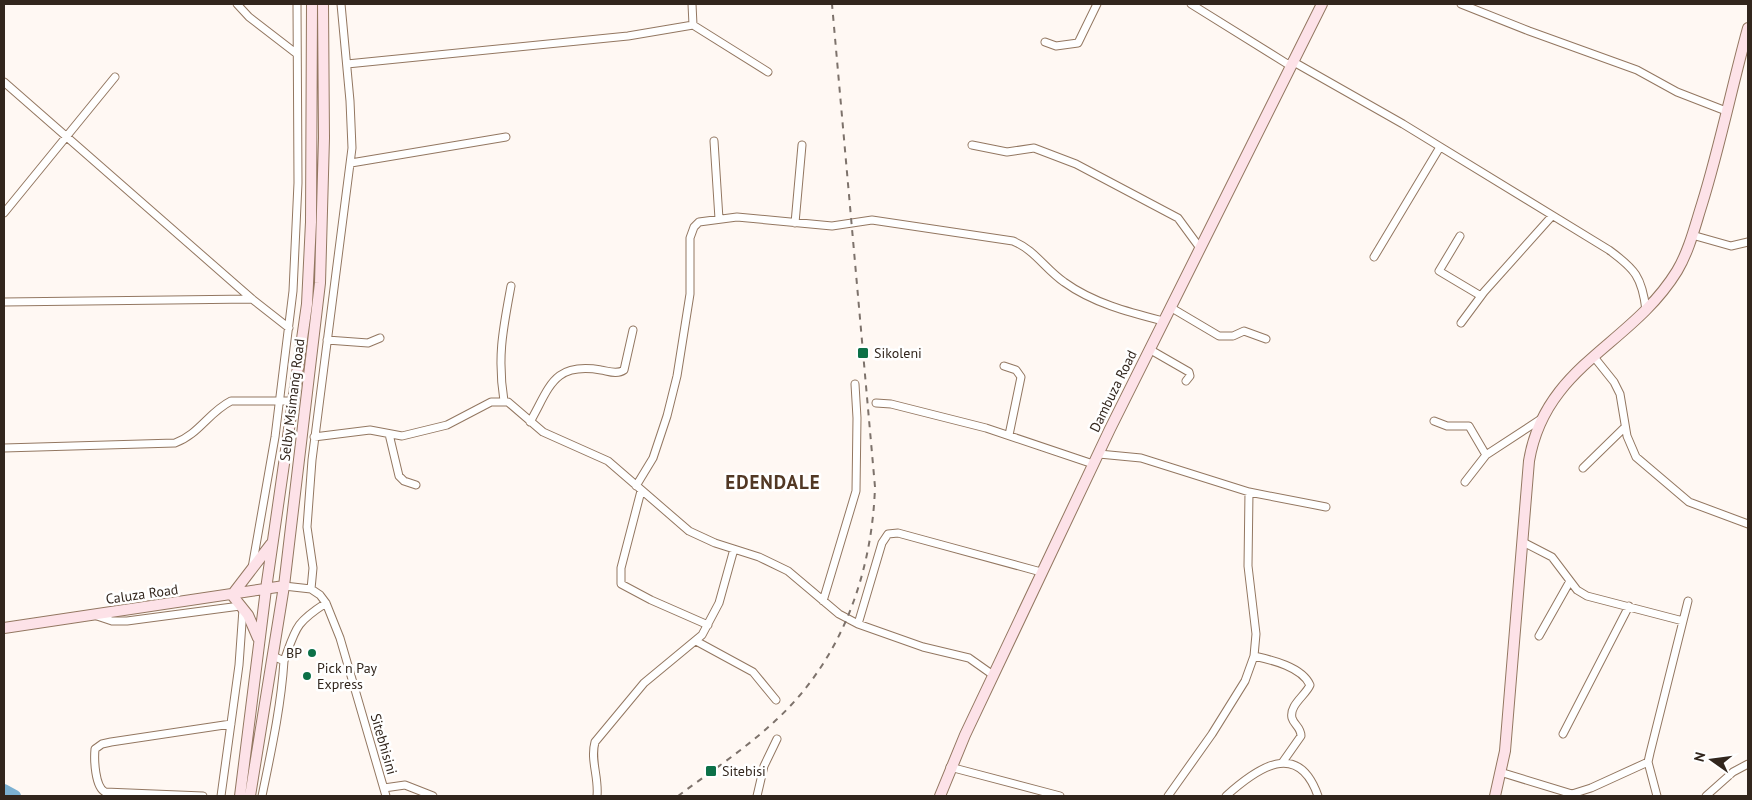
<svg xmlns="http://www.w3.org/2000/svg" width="1752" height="800" font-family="'PT Sans',sans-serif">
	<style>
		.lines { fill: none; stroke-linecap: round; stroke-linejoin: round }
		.river { stroke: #7cb1d2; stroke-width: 12 }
		.street-casing { stroke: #937761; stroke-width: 9 }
		.secondary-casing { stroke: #937761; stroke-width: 12 }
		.street { stroke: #fff; stroke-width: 7 }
		.secondary { stroke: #fde2e8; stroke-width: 10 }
		.rail { stroke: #7d726b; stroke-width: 2; stroke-dasharray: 6 6; stroke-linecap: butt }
		.poi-dot { fill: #0c7148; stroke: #fff; stroke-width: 2 }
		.labels { text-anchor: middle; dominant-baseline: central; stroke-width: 5; stroke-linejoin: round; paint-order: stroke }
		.poi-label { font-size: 14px; fill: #32261d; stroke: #fff; text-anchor: start }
		.street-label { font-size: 14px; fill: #32261d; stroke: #fff }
		.district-label { font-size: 19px; font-weight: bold; letter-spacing: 1px; fill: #523824; stroke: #fff }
	</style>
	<rect width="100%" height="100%" fill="#fff8f3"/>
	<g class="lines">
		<!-- river -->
		<path class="river" d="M 4,790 L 15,796"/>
		<defs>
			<path id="street" d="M 237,4 L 249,17 L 297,54
				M 692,4 L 693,25
				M 1191,4 L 1289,65
				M 1461,4 L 1529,31 L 1637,70 L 1677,92 L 1726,111
				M 1045,42 L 1056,46 L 1078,43 L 1097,4
				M 1292,61 L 1403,124 L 1609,250 C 1635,269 1642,277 1646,310
				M 347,64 L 628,36 L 693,25 L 768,72
				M 4,82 L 252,299 L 289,328
				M 714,141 L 719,219
				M 972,145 L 1007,152 L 1034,148 L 1076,164 L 1178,218 L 1200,248
				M 351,163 L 506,137
				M 4,213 L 115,77
				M 795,223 L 802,145
				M 1692,235 L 1731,246 L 1748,242
				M 1460,236 L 1439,271 L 1481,296
				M 1374,257 L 1440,147
				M 4,302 L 252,299
				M 1170,307 L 1219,336 L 1233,336 L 1244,331 L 1266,339
				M 1461,323 L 1484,292 L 1552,216
				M 327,340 L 368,343 L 380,338
				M 1149,349 L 1189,372 L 1190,376 L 1186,381
				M 1594,357 L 1614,382 L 1620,394 L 1627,436 L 1636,457 L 1689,502 L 1748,524
				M 1004,366 L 1016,370 L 1021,377 L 1009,435
				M 504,401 C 497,357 503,329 511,286
				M 876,403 L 891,404 L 986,428 L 1093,464
				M 1434,421 L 1447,426 L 1469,426 L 1486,455
				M 530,422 C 550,387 553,362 601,370 C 608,371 617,375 624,370 L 633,330
				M 389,434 L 399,476 L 404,481 L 416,485
				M 314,437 L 370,430 L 402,436 L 447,425 L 491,402 L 508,402 L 543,432 L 608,461 L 689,531 L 715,543 L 759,557 L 788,571 L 839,614 L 858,624 L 923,647 L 969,658 L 993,675
				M 4,448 L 175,443 C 198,435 209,412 231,401 L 293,401
				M 1099,454 L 1141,458 L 1249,492 L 1326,507
				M 1583,468 L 1625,427
				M 1465,482 L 1486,455 L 1541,419
				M 636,486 L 653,458 L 667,416 L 677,376 L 690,294 L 690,238 L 694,227 L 699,222 L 737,217 L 832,226 L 872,220 L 1013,241 C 1035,250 1045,269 1064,282 C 1093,303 1128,312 1163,321
				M 641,491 L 621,568 L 621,584 L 651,600 L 708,625
				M 1523,542 L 1552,557 L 1577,590 L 1587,596 L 1683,621
				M 252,568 L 275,437 L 293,291 L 298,183 L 297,4
				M 284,586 L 311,589 L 320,595 L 326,603 L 340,638 L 386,796
				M 311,589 L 313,568 L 307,527 L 312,460 L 352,148 L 350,101 L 341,4
				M 823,601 L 856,491 L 857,418 L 855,384
				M 94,615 L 112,621 L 127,621 L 240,606
				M 858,624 L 882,543 L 888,534 L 898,533 L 1041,572
				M 1539,636 L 1570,581
				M 696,641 L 753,672 L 776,700
				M 1254,656 C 1272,660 1302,667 1310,685 C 1306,695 1289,705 1292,718 C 1294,725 1301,727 1301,736 L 1282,763
				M 284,661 C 296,628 295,623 326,603
				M 1563,734 L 1629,606
				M 950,767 L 1060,796
				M 1500,772 L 1572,794 L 1591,788 L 1648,762
				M 384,788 L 405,785 L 433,796
				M 203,796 L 105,792 C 95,787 94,760 95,749 L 102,744 L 111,742 L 231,724
				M 221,796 L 239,665 L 243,609
				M 262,796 C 271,752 281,707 284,661 L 273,656
				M 597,796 C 599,777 590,760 595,742 L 644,683 L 702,635 L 719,603 L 734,549
				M 757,796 L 764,766 L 777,739
				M 1168,796 L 1212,734 L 1245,681 L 1254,656 L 1256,634 L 1248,566 L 1249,492
				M 1226,796 C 1257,768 1298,739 1318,796
				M 1657,796 L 1648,762 L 1650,753 L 1688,601
				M 1706,796 L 1733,772 L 1748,764"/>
			<path id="secondary" d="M 4,628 L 284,586
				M 258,638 L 248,615 L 232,595 L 271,544
				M 240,796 L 266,589 L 307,304 L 311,222 L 312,4
				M 250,796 L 284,586 L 320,283 L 324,138 L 323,4
				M 940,796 L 965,735 L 1110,429 L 1322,4
				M 1495,796 L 1505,751 L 1529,461 C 1545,365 1631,346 1677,271 C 1689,251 1695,226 1702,204 C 1720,146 1732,86 1748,28"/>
		</defs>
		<!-- street casing -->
		<use href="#street" class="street-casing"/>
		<!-- secondary casing -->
		<use href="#secondary" class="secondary-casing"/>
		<!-- street -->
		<use href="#street" class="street"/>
		<!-- secondary -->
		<use href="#secondary" class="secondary"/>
		<!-- rail -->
		<path class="rail" d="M 678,796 C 710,772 745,749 774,722 C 841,661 872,575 875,487 L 832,4"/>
	</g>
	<!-- markers -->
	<g class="poi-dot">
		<rect x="857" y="347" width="12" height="12" rx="2.5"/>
		<circle cx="312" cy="653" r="5"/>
		<circle cx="307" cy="676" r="5"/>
		<rect x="705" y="765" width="12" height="12" rx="2.5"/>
	</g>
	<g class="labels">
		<!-- poi labels -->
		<g class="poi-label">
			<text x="874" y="353">Sikoleni</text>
			<text x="302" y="653" text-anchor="end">BP</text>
			<text x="317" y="668">Pick n Pay<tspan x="317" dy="16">Express</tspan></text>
			<text x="722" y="771">Sitebisi</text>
		</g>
		<!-- street labels -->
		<g class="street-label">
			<text transform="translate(1113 391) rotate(-64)">Dambuza Road</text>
			<text transform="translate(292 400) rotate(-83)">Selby Msimang Road</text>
			<text transform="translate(142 594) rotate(-8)">Caluza Road</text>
			<text transform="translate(384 744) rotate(74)">Sitebhisini</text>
		</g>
		<!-- district labels -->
		<g class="district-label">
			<text x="773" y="482">EDENDALE</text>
		</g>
	</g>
	<!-- border -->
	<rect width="1752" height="800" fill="none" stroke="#32261d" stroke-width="10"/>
	<!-- north arrow -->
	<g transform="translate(1712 760) rotate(284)" stroke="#ffffff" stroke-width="4" paint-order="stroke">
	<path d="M0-4L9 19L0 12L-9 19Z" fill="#32261d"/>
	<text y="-8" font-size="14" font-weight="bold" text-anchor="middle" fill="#32261d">N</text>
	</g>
</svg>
